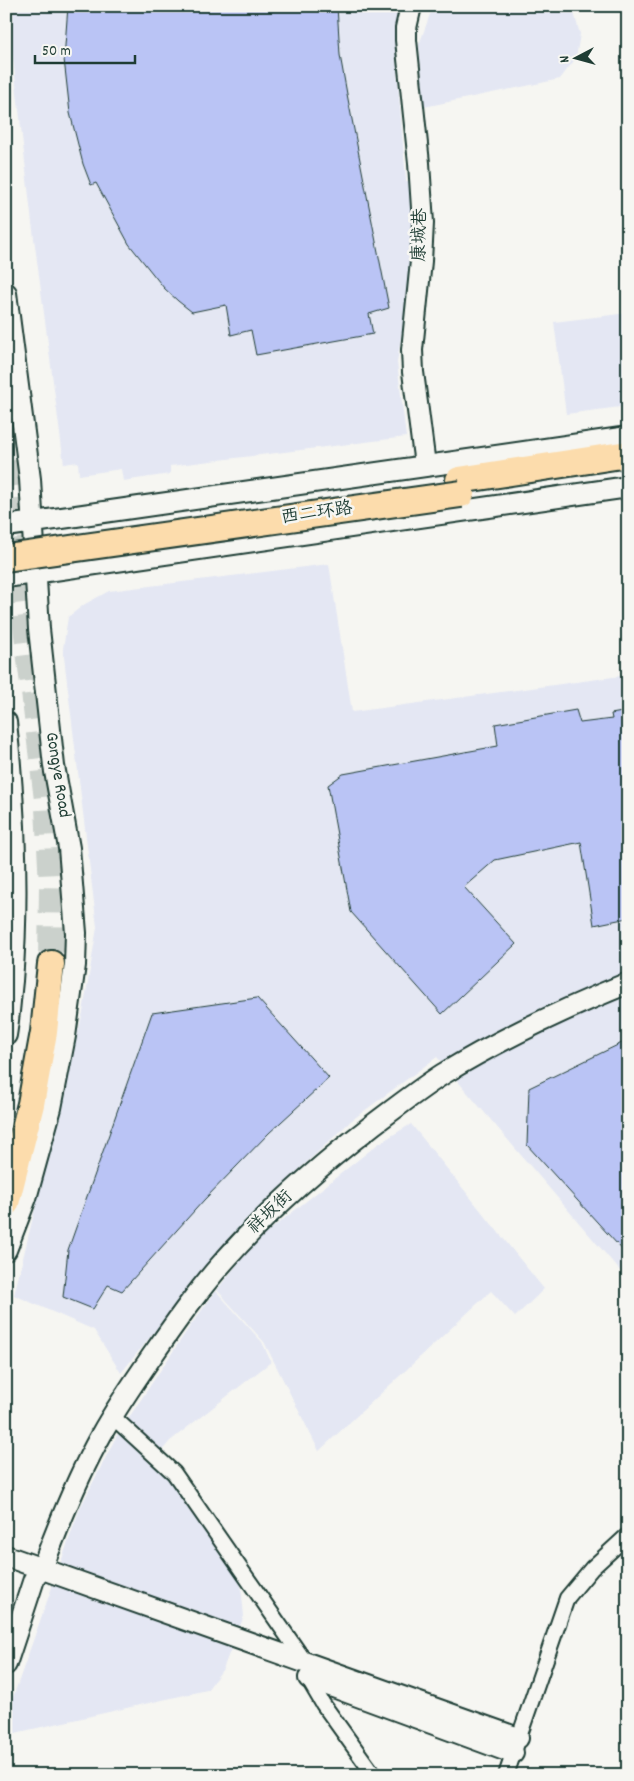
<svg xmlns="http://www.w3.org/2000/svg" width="634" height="1781" font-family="Dekko,'LXGW WenKai TC',sans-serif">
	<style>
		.built { fill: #e4e7f3 }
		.building { fill: #bac4f5; stroke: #1f3d34 }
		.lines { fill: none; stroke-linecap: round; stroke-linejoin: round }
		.highway-tunnel { stroke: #cbd1cc; stroke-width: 26; stroke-dasharray: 26 13; stroke-linecap: butt }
		.street-casing { stroke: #1f3d34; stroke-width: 18 }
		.secondary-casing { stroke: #1f3d34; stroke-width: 24 }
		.highway-casing { stroke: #1f3d34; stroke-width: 30 }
		.street { stroke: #f6f6f2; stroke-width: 14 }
		.secondary { stroke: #f6f6f2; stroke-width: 20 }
		.highway { stroke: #fcdcac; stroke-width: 26 }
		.highway-bridge-casing { stroke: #1f3d34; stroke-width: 30; stroke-linecap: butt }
		.highway-bridge { stroke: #fcdcac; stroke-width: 26 }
		.labels { text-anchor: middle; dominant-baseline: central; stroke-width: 5; stroke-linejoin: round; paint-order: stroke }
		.street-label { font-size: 18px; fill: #1f3d34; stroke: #f6f6f2 }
	</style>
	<rect width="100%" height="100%" fill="#f6f6f2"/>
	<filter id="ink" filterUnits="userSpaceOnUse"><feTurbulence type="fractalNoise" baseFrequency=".02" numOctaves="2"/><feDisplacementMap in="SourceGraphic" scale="10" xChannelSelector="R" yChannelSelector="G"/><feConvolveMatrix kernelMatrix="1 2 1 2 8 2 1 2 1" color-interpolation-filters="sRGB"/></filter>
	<g filter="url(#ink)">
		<!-- built -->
		<path class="built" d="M 7,6 L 399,6 L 397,20 L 396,58 L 406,181 L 416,181 L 416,248 L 397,362 L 406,437 L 170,466 L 170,474 L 123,481 L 121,469 L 79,475 L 78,462 L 64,464 L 32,223 Z
			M 433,6 L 572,6 L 580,34 L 576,58 L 560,79 L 424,107 L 419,45 Z
			M 628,313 L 628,406 L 566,414 L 554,322 Z
			M 329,564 L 352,712 L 628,675 L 628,1280 L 437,1057 L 352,1120 L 245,1220 L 121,1373 L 94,1330 L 14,1295 L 83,1012 L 97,927 L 63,649 L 68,617 L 85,604 L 109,591 Z
			M 411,1124 L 544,1289 L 515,1317 L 491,1291 L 319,1451 L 264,1342 L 217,1290 L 255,1242 L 378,1144 Z
			M 216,1291 L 262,1342 L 271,1362 L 170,1441 L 155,1459 L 240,1576 L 244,1616 L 223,1669 L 207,1690 L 6,1735 L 6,1717 L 80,1508 L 116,1437 L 190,1326 Z"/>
		<!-- building -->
		<path class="building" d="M 68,6 L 337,6 L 340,55 L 347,94 L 389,308 L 369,314 L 373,334 L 256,355 L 251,330 L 231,335 L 226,305 L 192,312 L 178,301 L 164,288 L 129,244 L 96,183 L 91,185 L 83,164 L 70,113 L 64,59 Z
			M 576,710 L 580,723 L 612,719 L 611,714 L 628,711 L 628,918 L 594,925 L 581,842 L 495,860 L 464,887 L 516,944 L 442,1014 L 351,912 L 328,785 L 343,774 L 498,746 L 495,724 Z
			M 257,998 L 329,1078 L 269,1133 L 204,1200 L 122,1291 L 108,1285 L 93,1309 L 63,1297 L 68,1250 L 152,1013 Z
			M 628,1040 L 628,1256 L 527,1145 L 529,1088 Z"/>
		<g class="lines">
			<!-- highway-tunnel -->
			<path class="highway-tunnel" d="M 6,461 L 48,808 L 52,885 L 51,964"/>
			<defs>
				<path id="street" d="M 112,1416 L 174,1473 L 306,1663
					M 307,1677 L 323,1704 L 374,1775
					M 506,1775 L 567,1598 L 592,1568 L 628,1535"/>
				<path id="secondary" d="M 411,6 L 406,28 L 406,40 L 419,163 L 423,223 L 421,261 L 412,350 L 413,372 L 425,465
					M 6,293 L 30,479 L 39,629 L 54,766 L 69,848 L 76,933 L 75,965 L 65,1036 L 51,1108 L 26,1198 L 6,1250
					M 6,526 L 628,437
					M 6,577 L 628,487
					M 6,722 C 15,808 19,896 12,981 C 10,999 9,1017 6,1035
					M 6,1556 L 518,1738
					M 42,1569 C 59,1523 77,1478 101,1435 C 116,1408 134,1382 152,1356 C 175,1323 198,1290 225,1260 C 268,1211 318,1167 370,1127 C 394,1109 418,1090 443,1074 C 502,1038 564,1009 628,983
					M 6,1664 L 34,1579
					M 309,1678 L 513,1753"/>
				<path id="highway" d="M 459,480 L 628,454
					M 6,1203 L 31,1104 L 44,1032 L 51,964"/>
			</defs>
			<!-- street casing -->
			<use href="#street" class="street-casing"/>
			<!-- secondary casing -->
			<use href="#secondary" class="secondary-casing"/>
			<!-- highway casing -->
			<use href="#highway" class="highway-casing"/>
			<!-- street -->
			<use href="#street" class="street"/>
			<!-- secondary -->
			<use href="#secondary" class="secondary"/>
			<!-- highway -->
			<use href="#highway" class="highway"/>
			<defs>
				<path id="highway-bridge" d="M 6,558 L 461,494"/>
			</defs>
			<!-- highway-bridge casing -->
			<use href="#highway-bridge" class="highway-bridge-casing"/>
			<!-- highway-bridge -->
			<use href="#highway-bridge" class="highway-bridge"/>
		</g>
	</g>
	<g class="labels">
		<!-- street labels -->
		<g class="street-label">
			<text transform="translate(421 235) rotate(-89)">康城巷</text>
			<text transform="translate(317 514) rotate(-8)">西二环路</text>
			<text transform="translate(57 775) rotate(81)">Gongye Road</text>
			<text transform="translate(271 1213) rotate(-44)">祥坂街</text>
		</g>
	</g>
	<!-- margin -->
	<rect width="634" height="1781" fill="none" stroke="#f6f6f2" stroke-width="25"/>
	<rect x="12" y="12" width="609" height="1756" fill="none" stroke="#1f3d34" stroke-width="2" filter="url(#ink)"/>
	<!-- north arrow -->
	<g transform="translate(576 58) rotate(264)" stroke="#f6f6f2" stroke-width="4" paint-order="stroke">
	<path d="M0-4L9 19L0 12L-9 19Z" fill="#1f3d34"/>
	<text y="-8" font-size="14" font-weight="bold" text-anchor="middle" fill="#1f3d34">N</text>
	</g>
	<!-- scale -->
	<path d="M35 55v8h100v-8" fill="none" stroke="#1f3d34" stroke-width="2.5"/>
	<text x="42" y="55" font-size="15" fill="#1f3d34" stroke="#f6f6f2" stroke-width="4" paint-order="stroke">50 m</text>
</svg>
